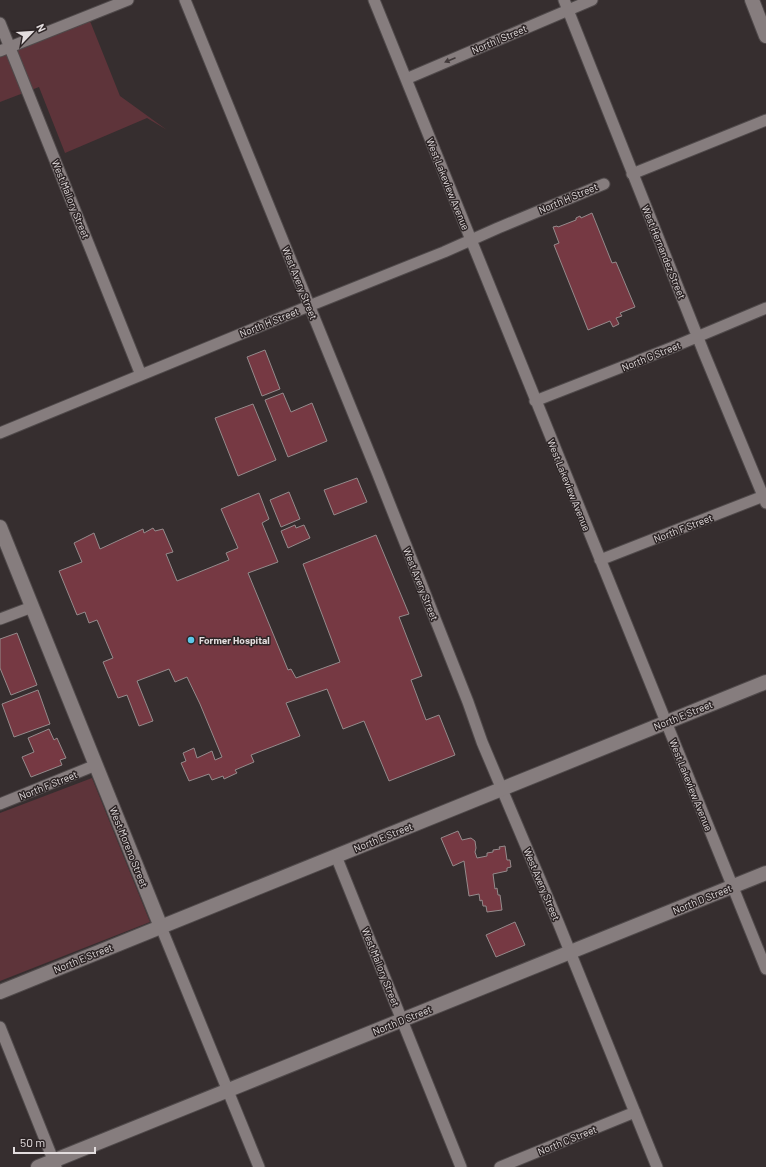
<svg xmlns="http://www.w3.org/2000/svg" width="766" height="1167" font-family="Barlow,sans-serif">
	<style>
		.green { fill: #5e343a }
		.building { fill: #763943; stroke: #958b8c }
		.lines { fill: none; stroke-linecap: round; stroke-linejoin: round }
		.minor-casing { stroke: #504a4b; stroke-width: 13 }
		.tertiary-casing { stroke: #504a4b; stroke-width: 16 }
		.minor { stroke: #867d7e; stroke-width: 11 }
		.tertiary { stroke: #867d7e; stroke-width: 14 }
		.oneway { fill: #423a3b }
		.poi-dot { fill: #5dc7e8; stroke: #2c2425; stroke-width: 1.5 }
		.labels { text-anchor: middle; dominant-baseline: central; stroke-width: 3; stroke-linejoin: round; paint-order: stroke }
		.street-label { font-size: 10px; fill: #e3ddde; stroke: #2c2425 }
		.poi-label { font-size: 10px; font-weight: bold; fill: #e3ddde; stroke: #2c2425; text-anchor: start }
	</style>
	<rect width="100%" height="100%" fill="#362e2f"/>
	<!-- green -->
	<path class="green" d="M 90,21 L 120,96 L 167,130 L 147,118 L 65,153 L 39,87 L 0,102 L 0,57 Z
		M 92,778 L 150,922 L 0,981 L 0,813 Z"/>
	<!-- building -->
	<path class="building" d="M 592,213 L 612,263 L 616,262 L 635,307 L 620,313 L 622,316 L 616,318 L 619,324 L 613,327 L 610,321 L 588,330 L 554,245 L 559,243 L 553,227 L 557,226 L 558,227 L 576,220 L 576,218 L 580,216 L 581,218 Z
		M 265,350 L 280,389 L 262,396 L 247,357 Z
		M 283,393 L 291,412 L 312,403 L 327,441 L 288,457 L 265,400 Z
		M 253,404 L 276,460 L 238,476 L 215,418 Z
		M 357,478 L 367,502 L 334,515 L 324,490 Z
		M 289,492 L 300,519 L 281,527 L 270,500 Z
		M 259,493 L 269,519 L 262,523 L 278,562 L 248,573 L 288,670 L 291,669 L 296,678 L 340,662 L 303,564 L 376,535 L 409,614 L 399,617 L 422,676 L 411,680 L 426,720 L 439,715 L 455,755 L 389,781 L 364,721 L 343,729 L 327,689 L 286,703 L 300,736 L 251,755 L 254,762 L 235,770 L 237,773 L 224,779 L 223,776 L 212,780 L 209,774 L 189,781 L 181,763 L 186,761 L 183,753 L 194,748 L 197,758 L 212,751 L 215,760 L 222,757 L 200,704 L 187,677 L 175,682 L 169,669 L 137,681 L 153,721 L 139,726 L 127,695 L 118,698 L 103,662 L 113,658 L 97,620 L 89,623 L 85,612 L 77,615 L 59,571 L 82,562 L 74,543 L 94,533 L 100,549 L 143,529 L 144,533 L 153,528 L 155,531 L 163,529 L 173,552 L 166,554 L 177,581 L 229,560 L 226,553 L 238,548 L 221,509 Z
		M 295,525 L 296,528 L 304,525 L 310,538 L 288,548 L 281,531 Z
		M 17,633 L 37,685 L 11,695 L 0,668 L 0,639 Z
		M 38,690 L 50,724 L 14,737 L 2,704 Z
		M 49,729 L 54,740 L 57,738 L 66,758 L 60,760 L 62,765 L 31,777 L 22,757 L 34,752 L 28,738 Z
		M 458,831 L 462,840 L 471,838 L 475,841 L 476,848 L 475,852 L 477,858 L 487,856 L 487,853 L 493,852 L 493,850 L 500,849 L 499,847 L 505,846 L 507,860 L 510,860 L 511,867 L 507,868 L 507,871 L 493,874 L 495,889 L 497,888 L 498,895 L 500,895 L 502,910 L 487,912 L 486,906 L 483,906 L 482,900 L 480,901 L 479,894 L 469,896 L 464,861 L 453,866 L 441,838 Z
		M 515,922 L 525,945 L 496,957 L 486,935 Z"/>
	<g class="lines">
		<defs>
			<path id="minor" d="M 185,0 L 377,472 L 468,702 L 482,742 L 558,922 L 657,1167
				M 374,0 L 766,969
				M 564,0 L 704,353 L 766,503
				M 0,23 L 141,375
				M 0,51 L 128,0
				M 406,79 L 592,0
				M 632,174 L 766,120
				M 535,401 L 673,347 L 766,308
				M 0,433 L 309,306 L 444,252 L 498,228 L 604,184
				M 600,560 L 766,495
				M 0,619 L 32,607
				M 0,804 L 96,765
				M 336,856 L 461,1167
				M 161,927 L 259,1167
				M 0,1027 L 56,1167
				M 500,1167 L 635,1112"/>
			<path id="tertiary" d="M 752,0 L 766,36
				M 0,527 L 161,927
				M 0,992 L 766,682
				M 38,1167 L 766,873"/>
		</defs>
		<!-- minor casing -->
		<use href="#minor" class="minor-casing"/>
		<!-- tertiary casing -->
		<use href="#tertiary" class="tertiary-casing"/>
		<!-- minor -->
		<use href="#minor" class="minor"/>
		<!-- tertiary -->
		<use href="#tertiary" class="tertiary"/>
	</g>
	<!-- one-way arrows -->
	<defs><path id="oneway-solid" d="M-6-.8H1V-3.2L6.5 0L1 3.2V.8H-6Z"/></defs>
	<use class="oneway" href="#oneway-solid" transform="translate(450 60) rotate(157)"/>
	<!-- markers -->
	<circle class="poi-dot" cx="191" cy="640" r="4"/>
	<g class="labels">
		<!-- street labels -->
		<g class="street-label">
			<text transform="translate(499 39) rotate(-23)">North I Street</text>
			<text transform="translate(448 184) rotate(68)">West Lakeview Avenue</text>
			<text transform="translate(568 198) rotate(-23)">North H Street</text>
			<text transform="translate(71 199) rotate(68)">West Mallory Street</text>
			<text transform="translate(664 252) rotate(68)">West Hernandez Street</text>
			<text transform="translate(300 283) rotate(68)">West Avery Street</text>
			<text transform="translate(269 322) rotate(-22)">North H Street</text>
			<text transform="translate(651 356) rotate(-22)">North G Street</text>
			<text transform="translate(569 485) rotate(68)">West Lakeview Avenue</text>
			<text transform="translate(683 528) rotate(-21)">North F Street</text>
			<text transform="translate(421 584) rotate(68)">West Avery Street</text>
			<text transform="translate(683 715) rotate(-22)">North E Street</text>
			<text transform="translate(48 785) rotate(-22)">North F Street</text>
			<text transform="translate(691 785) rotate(68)">West Lakeview Avenue</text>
			<text transform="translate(383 837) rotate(-22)">North E Street</text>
			<text transform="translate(129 847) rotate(68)">West Moreno Street</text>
			<text transform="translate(542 884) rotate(67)">West Avery Street</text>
			<text transform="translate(702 899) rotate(-22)">North D Street</text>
			<text transform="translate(83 958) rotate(-22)">North E Street</text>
			<text transform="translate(381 967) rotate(68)">West Mallory Street</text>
			<text transform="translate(402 1020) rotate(-22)">North D Street</text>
			<text transform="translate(567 1140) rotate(-22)">North C Street</text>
		</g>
		<!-- poi labels -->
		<g class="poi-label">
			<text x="199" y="640">Former Hospital</text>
		</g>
	</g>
	<!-- north arrow -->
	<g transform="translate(32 32) rotate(65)" stroke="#2c2425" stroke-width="3" paint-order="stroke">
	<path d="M0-3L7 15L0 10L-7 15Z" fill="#e3ddde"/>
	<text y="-6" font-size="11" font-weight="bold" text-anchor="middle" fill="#e3ddde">N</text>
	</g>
	<!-- scale -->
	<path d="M14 1147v6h81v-6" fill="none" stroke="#e3ddde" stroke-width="2"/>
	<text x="20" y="1147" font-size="12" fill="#e3ddde" stroke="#2c2425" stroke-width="3" paint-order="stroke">50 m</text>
</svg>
